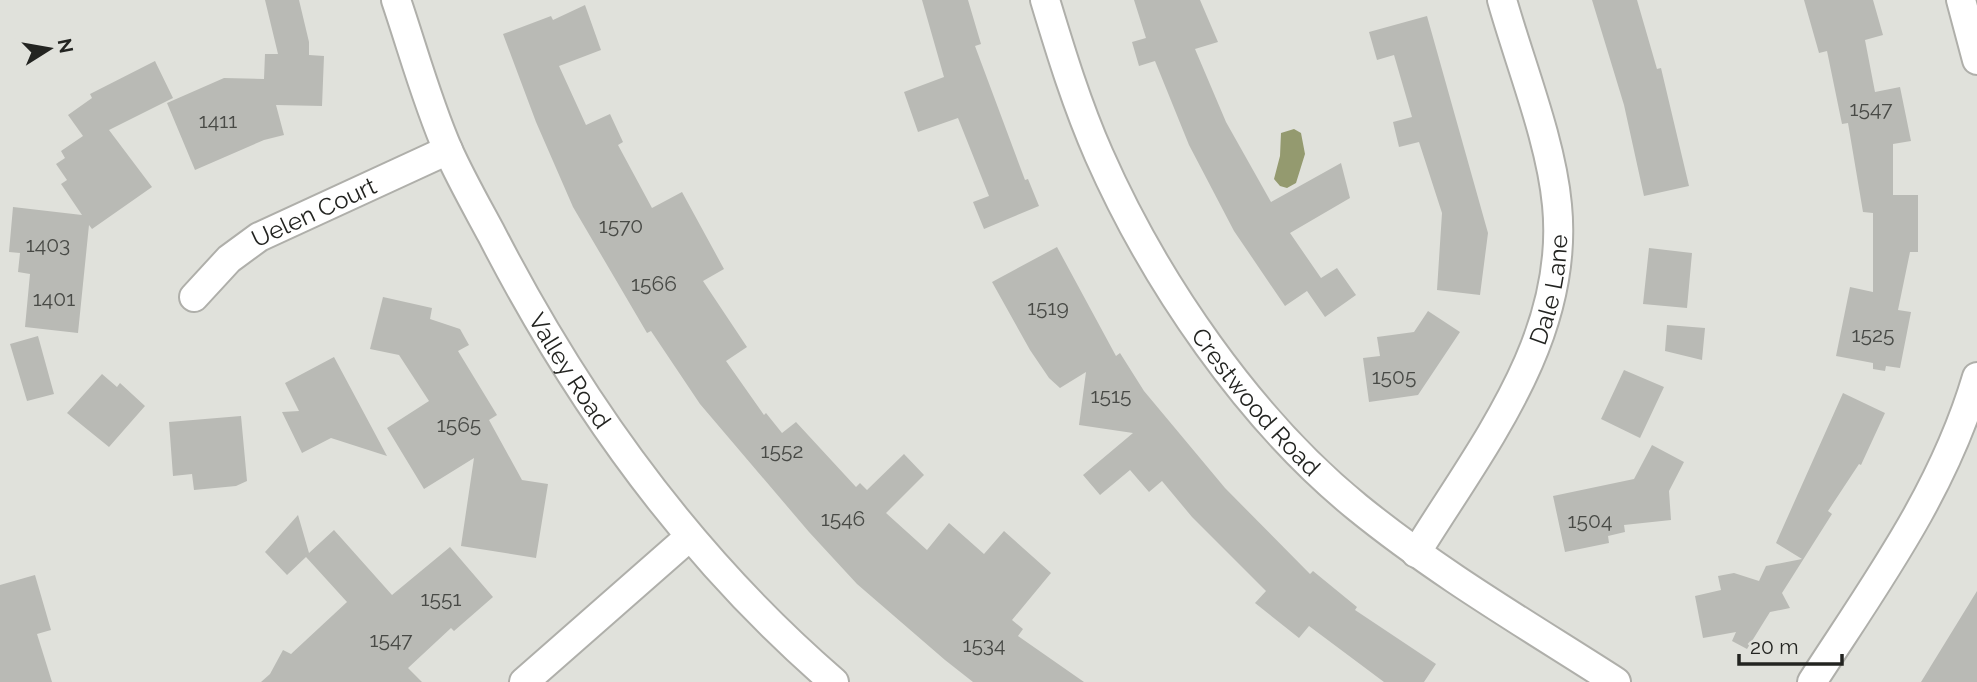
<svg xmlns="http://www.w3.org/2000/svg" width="1977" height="682" font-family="Raleway,sans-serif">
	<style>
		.water { fill: #949a6f }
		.building { fill: #b9bab5 }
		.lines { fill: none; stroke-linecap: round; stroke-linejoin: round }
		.street-casing { stroke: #afafaa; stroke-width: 32 }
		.street { stroke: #fff; stroke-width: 28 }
		.labels { text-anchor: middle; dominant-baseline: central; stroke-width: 5; stroke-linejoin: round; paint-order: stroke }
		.number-label { font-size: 21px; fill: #484a46 }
		.street-label { font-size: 24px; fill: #232421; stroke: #e0e1db }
	</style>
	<rect width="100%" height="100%" fill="#e0e1db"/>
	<!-- water -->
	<path class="water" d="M 1294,129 L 1301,133 L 1305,154 L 1296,183 L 1287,188 L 1280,186 L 1274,179 L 1280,156 L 1281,133 Z"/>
	<!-- building -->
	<path class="building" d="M 265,0 L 299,0 L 309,42 L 309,55 L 324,56 L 322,106 L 276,105 L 284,135 L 264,140 L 195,170 L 167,103 L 224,78 L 264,79 L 265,54 L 278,54 Z
		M 922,0 L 968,0 L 981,44 L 975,46 L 1025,180 L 1028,179 L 1039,206 L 984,229 L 973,202 L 989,196 L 958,118 L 918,132 L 904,92 L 944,77 Z
		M 1134,0 L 1200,0 L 1218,42 L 1195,49 L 1226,122 L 1271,202 L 1341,163 L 1350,198 L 1290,233 L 1321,278 L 1337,268 L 1356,295 L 1325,317 L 1307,291 L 1285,306 L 1234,231 L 1189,145 L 1155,61 L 1139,66 L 1132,42 L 1146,38 Z
		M 1592,0 L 1637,0 L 1657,69 L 1661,68 L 1689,186 L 1644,196 L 1624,105 Z
		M 1804,0 L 1873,0 L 1883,35 L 1865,40 L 1875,92 L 1900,87 L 1911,141 L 1893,144 L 1893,195 L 1918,195 L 1918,252 L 1910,252 L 1898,310 L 1911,312 L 1900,368 L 1886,366 L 1885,371 L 1873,369 L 1873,363 L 1836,356 L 1850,287 L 1873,292 L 1873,213 L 1863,212 L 1848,123 L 1842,124 L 1827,51 L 1819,53 Z
		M 585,5 L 601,50 L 559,66 L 586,125 L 610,114 L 623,142 L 618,145 L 652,208 L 682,192 L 724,269 L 703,281 L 747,347 L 726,361 L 764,415 L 766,413 L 782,433 L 796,422 L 856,487 L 860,483 L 867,490 L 904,454 L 924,475 L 886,513 L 927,550 L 949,523 L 984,554 L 1004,531 L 1051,573 L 1012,620 L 1023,629 L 1018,636 L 1084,682 L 973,682 L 945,660 L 857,584 L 809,532 L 700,404 L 651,331 L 647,333 L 573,207 L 536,122 L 503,34 L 551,16 L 553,20 Z
		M 1427,16 L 1488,233 L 1480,295 L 1437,290 L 1442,213 L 1419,142 L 1399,147 L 1393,122 L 1412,117 L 1394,55 L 1377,60 L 1369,32 Z
		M 155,61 L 173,98 L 109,130 L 152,187 L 92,229 L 89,225 L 78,333 L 25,327 L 30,274 L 18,272 L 20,253 L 9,252 L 13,207 L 82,215 L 61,184 L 67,180 L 56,164 L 65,158 L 61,151 L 83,136 L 68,115 L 92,98 L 90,94 Z
		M 1057,247 L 1116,356 L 1120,353 L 1144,391 L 1225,488 L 1310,574 L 1313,571 L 1357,607 L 1355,610 L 1436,664 L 1424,682 L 1384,682 L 1309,626 L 1299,638 L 1255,603 L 1266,591 L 1192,517 L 1162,481 L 1149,492 L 1130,470 L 1100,495 L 1083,475 L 1133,433 L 1079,425 L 1086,372 L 1060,388 L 1049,378 L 1030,350 L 992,282 Z
		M 1649,248 L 1692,253 L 1687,308 L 1643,304 Z
		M 383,297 L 432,308 L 430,319 L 460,329 L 469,345 L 458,351 L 497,415 L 489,420 L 522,480 L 548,484 L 536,558 L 461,546 L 474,458 L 424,489 L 387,428 L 429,401 L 399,355 L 370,349 Z
		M 1428,311 L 1460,332 L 1418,395 L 1369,402 L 1363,358 L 1380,356 L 1377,337 L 1414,332 Z
		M 1667,325 L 1705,328 L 1702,360 L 1665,351 Z
		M 38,336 L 54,394 L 27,401 L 10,344 Z
		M 334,357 L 387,456 L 331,438 L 302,453 L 282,412 L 299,411 L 285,383 Z
		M 1624,370 L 1664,387 L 1640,438 L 1601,419 Z
		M 102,374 L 117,387 L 120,383 L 145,406 L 109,447 L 67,413 Z
		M 1843,393 L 1885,413 L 1861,465 L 1859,464 L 1828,511 L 1832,514 L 1782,593 L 1790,608 L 1770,612 L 1747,649 L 1732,641 L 1736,632 L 1703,638 L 1695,596 L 1721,590 L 1718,576 L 1734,573 L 1759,581 L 1766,566 L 1802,559 L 1776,543 Z
		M 241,416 L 247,481 L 236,486 L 194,490 L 192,474 L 173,476 L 169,422 Z
		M 1652,445 L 1684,462 L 1669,491 L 1671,520 L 1624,525 L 1625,532 L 1608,536 L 1609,543 L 1565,552 L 1553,496 L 1634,479 Z
		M 298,515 L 309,553 L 334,530 L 392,595 L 450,547 L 493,597 L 454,631 L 451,628 L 408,668 L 422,682 L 261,682 L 270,674 L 283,650 L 291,654 L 347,602 L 306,557 L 287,575 L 265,552 Z
		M 35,575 L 51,630 L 37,634 L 52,682 L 0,682 L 0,585 Z
		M 1977,591 L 1977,682 L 1921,682 Z"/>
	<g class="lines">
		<defs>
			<g id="street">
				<path id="s1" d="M 396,0 C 413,50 427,102 448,150 C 461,179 477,207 492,235 C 579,404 689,557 834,682"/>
				<path id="s2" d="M 1045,0 C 1061,53 1077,105 1099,155 C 1155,282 1249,419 1357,507 C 1438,573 1529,626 1616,682"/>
				<path d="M 1961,0 L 1977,60"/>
				<path id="s3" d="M 194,297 L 229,259 L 259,237 L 448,150"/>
				<path id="s4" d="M 1416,553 C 1482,446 1570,338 1557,205 C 1551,140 1520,64 1502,0"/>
				<path d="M 524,682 L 688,538"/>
				<path d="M 1812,682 C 1876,583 1943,492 1977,377"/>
			</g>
		</defs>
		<!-- street casing -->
		<use href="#street" class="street-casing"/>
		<!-- street -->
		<use href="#street" class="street"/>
	</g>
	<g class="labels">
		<!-- number labels -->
		<g class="number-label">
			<text x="1871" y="108">1547</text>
			<text x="218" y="120">1411</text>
			<text x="621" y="225">1570</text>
			<text x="48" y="244">1403</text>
			<text x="654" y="283">1566</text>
			<text x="54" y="298">1401</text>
			<text x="1048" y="307">1519</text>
			<text x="1873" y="334">1525</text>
			<text x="1394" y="376">1505</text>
			<text x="1111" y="395">1515</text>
			<text x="459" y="424">1565</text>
			<text x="782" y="450">1552</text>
			<text x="843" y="518">1546</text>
			<text x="1590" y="520">1504</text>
			<text x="441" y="598">1551</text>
			<text x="391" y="639">1547</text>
			<text x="984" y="644">1534</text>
		</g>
		<!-- street labels -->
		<g class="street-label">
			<text stroke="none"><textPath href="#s3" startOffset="149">Uelen Court</textPath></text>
			<text stroke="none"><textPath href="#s4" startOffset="298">Dale Lane</textPath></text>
			<text stroke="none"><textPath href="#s1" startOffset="411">Valley Road</textPath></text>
			<text stroke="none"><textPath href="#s2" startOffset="458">Crestwood Road</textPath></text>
		</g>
	</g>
	<!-- north arrow -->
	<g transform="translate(49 49) rotate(79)" stroke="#e0e1db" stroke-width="5" paint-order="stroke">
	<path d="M0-5L12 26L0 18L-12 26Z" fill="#232421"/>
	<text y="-10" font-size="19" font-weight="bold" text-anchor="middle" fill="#232421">N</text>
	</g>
	<!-- scale -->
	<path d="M1739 654v10h103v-10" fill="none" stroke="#232421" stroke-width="3.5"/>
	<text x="1750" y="654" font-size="21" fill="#232421" stroke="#e0e1db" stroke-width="5" paint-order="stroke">20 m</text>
</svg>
